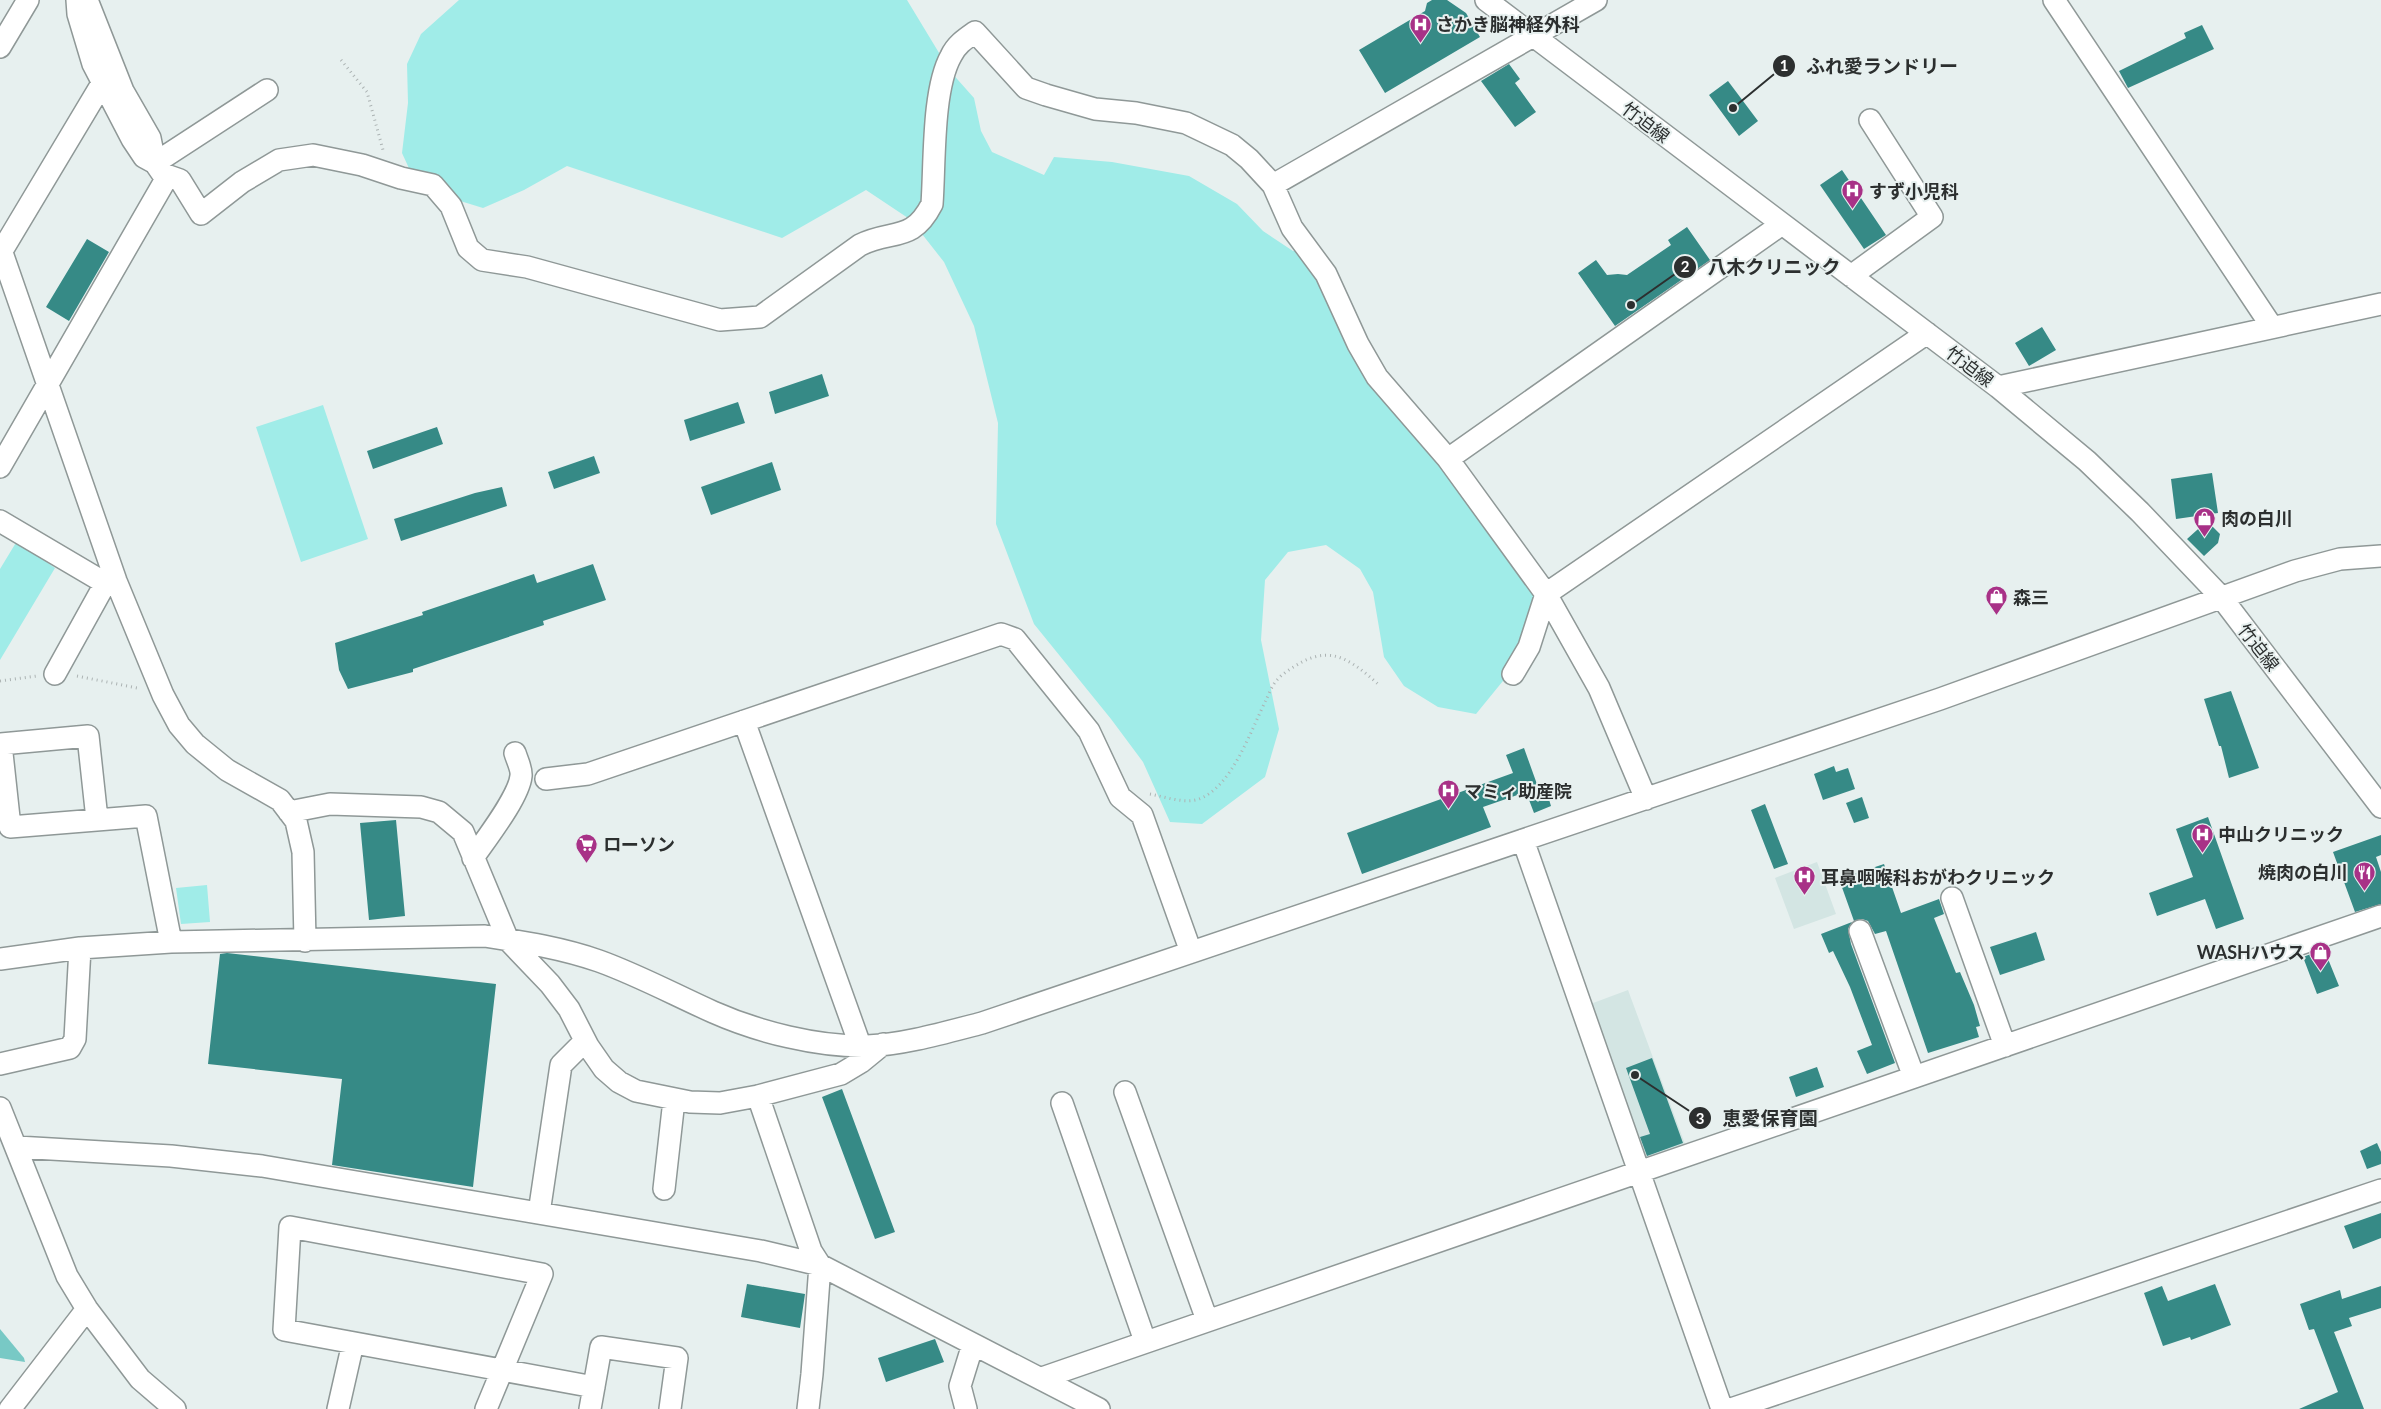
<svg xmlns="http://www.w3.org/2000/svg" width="2381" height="1409" font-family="Lato,'Noto Sans JP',sans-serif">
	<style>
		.built { fill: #d3e5e3 }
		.green { fill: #a0ece8 }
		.water { fill: #78c9c5 }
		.building { fill: #368a86 }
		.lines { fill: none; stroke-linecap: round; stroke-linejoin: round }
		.minor-casing { stroke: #8f9897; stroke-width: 24 }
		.path { stroke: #acb3b3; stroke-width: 3; stroke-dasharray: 1 4; stroke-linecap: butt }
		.minor { stroke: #fff; stroke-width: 21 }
		.labels { text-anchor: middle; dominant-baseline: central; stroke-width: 4; stroke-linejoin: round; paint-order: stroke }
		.poi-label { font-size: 18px; font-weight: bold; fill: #2c2f2f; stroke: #e7f0ef; text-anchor: start }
		.street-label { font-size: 18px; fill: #2c2f2f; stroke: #e7f0ef }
		.leader { fill: none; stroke: #2c2f2f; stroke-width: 2 }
		.callout-dot { fill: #2c2f2f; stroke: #e7f0ef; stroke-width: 2 }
		.mark-label { font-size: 15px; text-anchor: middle; font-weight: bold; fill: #fff }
		.callout-label { font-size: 19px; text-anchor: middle; font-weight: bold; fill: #2c2f2f; stroke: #e7f0ef; stroke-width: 4; stroke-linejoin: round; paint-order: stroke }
	</style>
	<rect width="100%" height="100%" fill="#e7f0ef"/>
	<!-- built -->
	<path class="built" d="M 1817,862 L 1836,914 L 1794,929 L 1775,878 Z
		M 1628,990 L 1685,1144 L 1642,1159 L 1585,1006 Z"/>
	<!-- green -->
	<path class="green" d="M 459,0 L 907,0 L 950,71 L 974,98 L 981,131 L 992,152 L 1044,175 L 1054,157 L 1112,162 L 1189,176 L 1237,204 L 1263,231 L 1293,251 L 1303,251 L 1467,496 L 1530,579 L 1537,604 L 1507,676 L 1476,714 L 1438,707 L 1404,686 L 1384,657 L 1373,592 L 1360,569 L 1326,545 L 1288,552 L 1265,580 L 1261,640 L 1279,729 L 1265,777 L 1202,824 L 1170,822 L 1143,762 L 1111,719 L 1034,624 L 996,524 L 998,423 L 974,326 L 944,262 L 911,220 L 866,190 L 782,238 L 567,166 L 524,190 L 483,208 L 418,188 L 402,153 L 408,103 L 407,64 L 421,34 Z
		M 323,405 L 368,539 L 301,562 L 256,427 Z
		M 17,541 L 55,568 L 0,660 L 0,569 Z
		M 207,885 L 210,922 L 181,924 L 176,888 Z"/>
	<!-- water -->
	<path class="water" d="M 0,1329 L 24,1358 L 25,1362 L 0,1358 Z"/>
	<!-- building -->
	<path class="building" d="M 1432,0 L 1447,0 L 1466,13 L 1480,37 L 1385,93 L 1359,50 L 1425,11 L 1427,3 Z
		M 2202,25 L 2214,49 L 2128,88 L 2119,71 L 2186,38 L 2184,33 Z
		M 1509,64 L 1520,79 L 1515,83 L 1536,112 L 1515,127 L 1481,81 Z
		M 1728,81 L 1758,121 L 1739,136 L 1709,95 Z
		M 1842,170 L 1886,235 L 1864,249 L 1820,185 Z
		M 1687,227 L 1710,260 L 1615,326 L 1578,273 L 1596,260 L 1607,275 L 1618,274 L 1627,275 L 1671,245 L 1668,240 Z
		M 87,239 L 109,252 L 69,321 L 46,307 Z
		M 2042,327 L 2056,350 L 2029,366 L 2015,343 Z
		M 822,374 L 829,396 L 775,414 L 769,392 Z
		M 738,402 L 745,423 L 690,441 L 684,420 Z
		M 437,427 L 443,444 L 373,469 L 367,451 Z
		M 594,456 L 600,473 L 554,489 L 548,472 Z
		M 772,462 L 781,490 L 711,515 L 701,487 Z
		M 2212,473 L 2218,513 L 2176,519 L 2171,479 Z
		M 502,487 L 507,506 L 401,541 L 394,519 L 475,493 Z
		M 2207,521 L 2220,534 L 2218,543 L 2204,556 L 2187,539 Z
		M 593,564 L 606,600 L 543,621 L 544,625 L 413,669 L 413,672 L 348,689 L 339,670 L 335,643 L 423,615 L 422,612 L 534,574 L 537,583 Z
		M 2231,691 L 2259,768 L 2229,778 L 2221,746 L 2219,746 L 2204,699 Z
		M 1524,748 L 1538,787 L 1527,791 L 1547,793 L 1551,806 L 1534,813 L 1526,792 L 1483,807 L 1491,827 L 1362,874 L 1347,833 L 1513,773 L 1506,755 Z
		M 1834,766 L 1836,772 L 1848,768 L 1855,789 L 1823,800 L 1814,774 Z
		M 1862,797 L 1869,818 L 1854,823 L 1846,803 Z
		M 1765,804 L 1788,864 L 1774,869 L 1751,810 Z
		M 2208,817 L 2244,919 L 2216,929 L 2205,899 L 2157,916 L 2149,893 L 2193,877 L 2176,829 Z
		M 396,820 L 405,916 L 369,920 L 360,823 Z
		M 2381,835 L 2381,855 L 2376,857 L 2381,872 L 2381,904 L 2355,912 L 2333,852 Z
		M 1884,864 L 1901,913 L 1939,899 L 1944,914 L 1934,918 L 1956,973 L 1960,972 L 1974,1005 L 1980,1026 L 1976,1027 L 1979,1037 L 1928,1053 L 1886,931 L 1875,934 L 1868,921 L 1862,919 L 1854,921 L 1839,879 Z
		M 1852,922 L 1848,929 L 1851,944 L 1895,1063 L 1867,1074 L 1857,1051 L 1872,1045 L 1850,987 L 1833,951 L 1829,953 L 1821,934 Z
		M 2036,932 L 2045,960 L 2000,975 L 1990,947 Z
		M 2324,949 L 2339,986 L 2317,994 L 2303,957 Z
		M 227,953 L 496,984 L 473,1187 L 332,1165 L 342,1079 L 208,1064 L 220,954 Z
		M 1652,1058 L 1683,1143 L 1647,1156 L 1640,1137 L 1650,1134 L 1626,1068 Z
		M 1817,1067 L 1824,1087 L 1796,1097 L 1789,1077 Z
		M 842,1089 L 895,1232 L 875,1239 L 822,1097 Z
		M 2377,1143 L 2381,1152 L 2381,1164 L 2367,1169 L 2360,1151 Z
		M 2381,1213 L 2381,1238 L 2353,1249 L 2344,1226 Z
		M 747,1284 L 805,1294 L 800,1328 L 741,1317 Z
		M 2215,1284 L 2231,1325 L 2191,1340 L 2190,1337 L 2163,1346 L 2144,1293 L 2162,1286 L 2168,1301 Z
		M 2381,1286 L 2381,1308 L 2349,1318 L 2352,1326 L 2334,1332 L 2364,1409 L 2299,1409 L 2338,1392 L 2314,1329 L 2309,1330 L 2300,1304 L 2340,1290 L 2342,1299 Z
		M 935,1339 L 944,1362 L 886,1382 L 878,1358 Z"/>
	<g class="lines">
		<defs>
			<path id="minor" d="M 1486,0 L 1998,387 L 2087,461 L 2140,512 L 2221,597 L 2381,807
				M 2054,0 L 2272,327
				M 86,3 L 89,5 L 123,91 L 150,138 L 155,163 L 267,90
				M 0,47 L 28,0
				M 163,174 L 180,180 L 201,214 L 242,182 L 279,160 L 313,155 L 362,165 L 401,178 L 433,185 L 451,206 L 468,248 L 482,260 L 527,267 L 720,320 L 760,317 L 860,245 C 893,229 912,243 932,204 C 935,164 932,90 951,56 C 956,45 965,39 975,32 L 1026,88 L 1046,95 L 1095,109 L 1136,113 L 1186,123 L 1232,145 L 1249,159 L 1273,185 L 1292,228 L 1326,274 L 1358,344 L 1377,377 L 1448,459 L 1546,594 L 1599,688 L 1646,799
				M 1273,185 L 1596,0
				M 0,247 L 116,581 L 163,695 L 179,725 L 195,744 L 227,770 L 280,800 L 296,821 L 303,852 L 305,941
				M 0,254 L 103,82
				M 1851,276 L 1932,217 L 1870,120
				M 1998,387 L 2381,304
				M 1448,459 L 1782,224
				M 0,467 L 166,179 L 155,163 L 144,157 L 132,139 L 93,64 L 78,14 L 77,0
				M 0,521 L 105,583 L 116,581
				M 55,674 L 106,582
				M 1513,674 L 1529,647 L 1546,594 L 1927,333
				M 744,721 L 860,1045
				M 546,779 L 588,774 L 1001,634 L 1015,639 L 1081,721 L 1089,731 L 1120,797 L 1142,815 L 1191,952
				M 289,812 L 330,804 L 421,807 L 439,812 L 463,832 L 508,940 L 550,984 L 569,1009 L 588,1046 L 604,1069 L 619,1082 L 636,1091 L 690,1102 L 720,1103 L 758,1096 L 841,1074 L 861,1062 L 883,1044
				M 97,819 L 88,736 L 1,744 L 10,827 L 146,816 L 171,942
				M 1523,840 L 1722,1409
				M 473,858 C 486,839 519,797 521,776 C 522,769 517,760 515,753
				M 1952,898 L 2005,1046
				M 1860,931 L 1914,1077
				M 0,959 L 80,948 L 171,942 L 485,936 C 523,942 562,948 599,961 C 638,975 675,995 713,1012 C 758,1032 818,1047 867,1046 C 903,1045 947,1032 982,1023 L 1940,699 L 2295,571 L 2340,559 L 2381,556
				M 0,1064 L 70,1048 L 75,1039 L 80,948
				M 1125,1092 L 1207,1320
				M 758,1096 L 811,1251 L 820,1265 L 1099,1409
				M 1062,1103 L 1145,1341
				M 0,1108 L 67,1276 L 87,1309 L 140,1379 L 175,1409
				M 17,1147 L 171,1156 L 262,1166 L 761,1251 L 820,1265 L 812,1374 L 808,1409
				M 664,1189 L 674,1100
				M 539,1213 L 561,1065 L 585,1041
				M 1042,1378 L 2381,916
				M 10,1409 L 87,1309
				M 338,1409 L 353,1343
				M 486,1409 L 542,1274 L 290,1227 L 284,1330 L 594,1387
				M 590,1409 L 601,1347 L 677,1358 L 670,1409
				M 966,1409 L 960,1386 L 973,1344
				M 1731,1409 L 2381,1190"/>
		</defs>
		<!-- minor casing -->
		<use href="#minor" class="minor-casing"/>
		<!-- path -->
		<path class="path" d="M 341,60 L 367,92 L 383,150
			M 77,676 L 137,688
			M 0,681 L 37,676
			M 1150,794 C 1166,797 1184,804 1199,799 C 1232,787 1251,730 1266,700 C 1269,694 1272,685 1277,680 C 1283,673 1293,667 1302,662 C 1334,645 1354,663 1378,684"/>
		<!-- minor -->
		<use href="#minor" class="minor"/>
	</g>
	<!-- icons -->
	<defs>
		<symbol id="hospital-pin" viewBox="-11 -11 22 30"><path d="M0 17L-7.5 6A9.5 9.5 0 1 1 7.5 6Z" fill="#a83187" stroke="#e7f0ef"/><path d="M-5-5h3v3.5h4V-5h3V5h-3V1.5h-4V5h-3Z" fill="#fff"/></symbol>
		<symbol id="shop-pin" viewBox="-11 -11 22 30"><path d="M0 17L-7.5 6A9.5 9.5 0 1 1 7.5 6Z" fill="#a83187" stroke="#e7f0ef"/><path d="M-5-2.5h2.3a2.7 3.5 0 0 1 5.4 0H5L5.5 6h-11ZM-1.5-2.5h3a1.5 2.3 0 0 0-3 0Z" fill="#fff"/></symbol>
		<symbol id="supermarket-pin" viewBox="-11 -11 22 30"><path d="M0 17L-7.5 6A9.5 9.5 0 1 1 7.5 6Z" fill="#a83187" stroke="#e7f0ef"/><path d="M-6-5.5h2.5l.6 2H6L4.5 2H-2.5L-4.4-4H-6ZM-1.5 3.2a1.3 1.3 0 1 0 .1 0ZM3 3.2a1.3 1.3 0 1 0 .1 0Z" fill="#fff"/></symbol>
		<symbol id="restaurant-pin" viewBox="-11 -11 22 30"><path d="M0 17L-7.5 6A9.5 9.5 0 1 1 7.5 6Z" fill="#a83187" stroke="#e7f0ef"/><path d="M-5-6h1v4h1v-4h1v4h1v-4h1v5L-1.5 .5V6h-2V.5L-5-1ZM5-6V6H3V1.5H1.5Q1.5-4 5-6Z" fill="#fff"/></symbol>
	</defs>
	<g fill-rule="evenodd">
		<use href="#hospital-pin" x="1408" y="12" width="25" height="34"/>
		<use href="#hospital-pin" x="1840" y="178" width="25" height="34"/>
		<use href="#shop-pin" x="2192" y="506" width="25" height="34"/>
		<use href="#shop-pin" x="1984" y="584" width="25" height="34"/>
		<use href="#hospital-pin" x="1436" y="778" width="25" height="34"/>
		<use href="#hospital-pin" x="2190" y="822" width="25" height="34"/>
		<use href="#supermarket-pin" x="574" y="832" width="25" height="34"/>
		<use href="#restaurant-pin" x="2352" y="860" width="25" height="34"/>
		<use href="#hospital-pin" x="1792" y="864" width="25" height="34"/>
		<use href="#shop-pin" x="2308" y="940" width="25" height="34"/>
	</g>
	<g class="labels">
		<!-- poi labels -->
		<g class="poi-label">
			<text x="1436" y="24">さかき脳神経外科</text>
			<text x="1869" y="191">すず小児科</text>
			<text x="2221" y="518">肉の白川</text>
			<text x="2013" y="597">森三</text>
			<text x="1464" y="791">マミィ助産院</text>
			<text x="2218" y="834">中山クリニック</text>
			<text x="603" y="844">ローソン</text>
			<text x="2348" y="872" text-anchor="end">焼肉の白川</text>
			<text x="1821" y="877">耳鼻咽喉科おがわクリニック</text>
			<text x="2305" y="952" text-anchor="end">WASHハウス</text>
		</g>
		<!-- street labels -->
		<g class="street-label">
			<text transform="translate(1646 122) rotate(37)">竹迫線</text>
			<text transform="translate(1970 366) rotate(37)">竹迫線</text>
			<text transform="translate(2259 647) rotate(52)">竹迫線</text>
		</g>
	</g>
	<!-- callouts -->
	<path class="leader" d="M1733 108L1784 66M1631 305L1685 267M1635 1075L1700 1118"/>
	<g class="callout-dot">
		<circle cx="1733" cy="108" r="5"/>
		<circle cx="1631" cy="305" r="5"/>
		<circle cx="1635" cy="1075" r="5"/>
		<circle cx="1784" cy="66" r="12"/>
		<circle cx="1685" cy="267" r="12"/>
		<circle cx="1700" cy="1118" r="12"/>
	</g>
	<g class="mark-label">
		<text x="1784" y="71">1</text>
		<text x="1685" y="272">2</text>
		<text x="1700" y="1124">3</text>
	</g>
	<g class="callout-label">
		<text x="1882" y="73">ふれ愛ランドリー</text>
		<text x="1774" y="274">八木クリニック</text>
		<text x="1770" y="1125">恵愛保育園</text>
	</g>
</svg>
